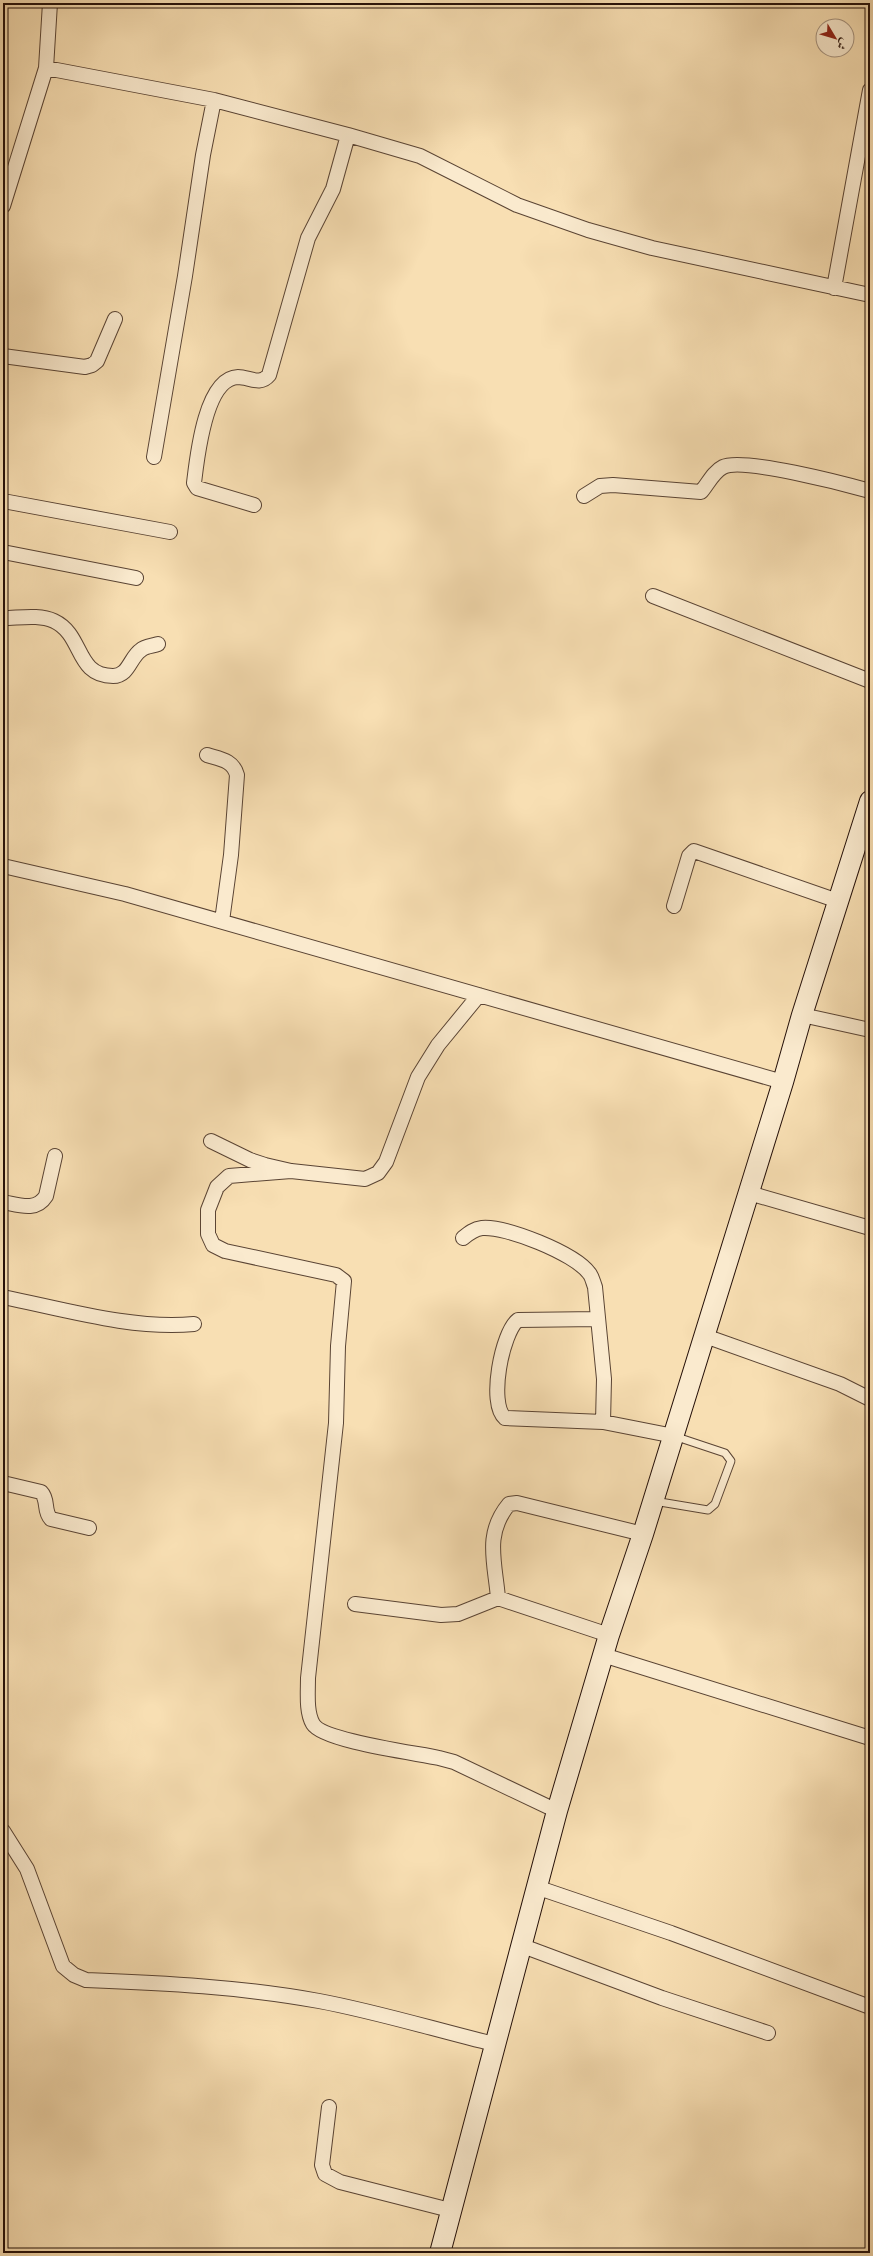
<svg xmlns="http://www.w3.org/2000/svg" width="873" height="2256" font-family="'IM FELL Great Primer',Amiri,serif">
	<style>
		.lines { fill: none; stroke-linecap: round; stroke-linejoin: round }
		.service-casing { stroke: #5a4434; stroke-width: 9 }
		.minor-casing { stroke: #5a4434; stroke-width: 16 }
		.secondary-casing { stroke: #251009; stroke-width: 22 }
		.service { stroke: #faeace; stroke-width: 7 }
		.minor { stroke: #faeace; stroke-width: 14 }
		.secondary { stroke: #faeace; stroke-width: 20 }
	</style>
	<rect width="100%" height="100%" fill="#f8dfb3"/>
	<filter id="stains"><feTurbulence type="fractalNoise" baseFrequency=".005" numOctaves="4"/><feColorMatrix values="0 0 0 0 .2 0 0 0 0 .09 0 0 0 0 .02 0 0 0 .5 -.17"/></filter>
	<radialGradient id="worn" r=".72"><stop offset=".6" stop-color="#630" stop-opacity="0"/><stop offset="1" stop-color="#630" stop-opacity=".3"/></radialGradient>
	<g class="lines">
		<defs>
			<path id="service" d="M 654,1501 L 708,1510 L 715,1504 L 731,1461 L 725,1453 L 674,1436"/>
			<path id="minor" d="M 46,68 L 50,3
				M 3,206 L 46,68 L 214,100 L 348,135 L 420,156 L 517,205 L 588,230 L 652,248 L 870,295
				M 834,288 L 870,90
				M 3,356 L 85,367 L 92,365 L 97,361 L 115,319
				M 154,457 L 185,276 L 203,155 L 214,100
				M 584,496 L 600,486 L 613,485 L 701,492 C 708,484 713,472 723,467 C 742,457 845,484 870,491
				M 3,501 L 170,532
				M 254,505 L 197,488 L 194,483 C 197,458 205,378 238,377 C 249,377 260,386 269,375 L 308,238 L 333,189 L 348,135
				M 3,552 L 136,578
				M 653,596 L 870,681
				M 3,618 C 19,618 39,614 54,621 C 84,635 75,676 113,676 C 129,676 130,657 141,650 C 145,646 153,646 158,644
				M 207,755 C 220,759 233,760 237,775 L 231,855 L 222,921
				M 3,866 L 125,894 L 783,1082
				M 674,906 L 689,856 L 694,851 L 838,901
				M 802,1015 L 870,1030
				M 211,1141 L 250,1160 L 265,1165 L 291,1171 L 365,1179 L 378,1173 L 386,1162 L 418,1077 L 438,1045 L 479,995
				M 291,1171 L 229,1176 L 217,1187 L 208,1210 L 208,1234 L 213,1245 L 225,1251 L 336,1275 L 344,1281 L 338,1346 L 336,1423 L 308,1678 C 308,1693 306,1712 313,1724 C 323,1741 416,1753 439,1758 L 454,1762 L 557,1811
				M 749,1193 L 870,1228
				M 3,1202 C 19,1205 36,1212 46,1196 L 55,1156
				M 463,1238 C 469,1233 474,1229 482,1228 C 506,1226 574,1253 589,1273 C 592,1276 593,1282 595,1287 L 604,1379 L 603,1422 L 674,1436
				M 3,1297 C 63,1309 133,1330 194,1324
				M 598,1319 L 518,1320 C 502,1332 488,1404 505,1418 L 603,1422
				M 705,1336 L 840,1384 L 870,1399
				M 3,1483 L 41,1492 C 49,1500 43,1511 51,1519 L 89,1528
				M 498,1598 C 495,1562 484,1534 509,1504 L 517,1503 L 643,1534
				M 355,1604 L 441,1615 L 458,1614 L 498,1598 L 609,1635
				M 603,1655 L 870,1738
				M 3,1831 L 27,1869 L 63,1966 L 74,1975 L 86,1980 C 164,1983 243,1987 319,2001 C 378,2012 436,2030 494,2044
				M 536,1887 L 671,1933 L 870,2007
				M 520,1945 L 662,1998 L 768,2033
				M 329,2107 L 322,2165 L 325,2174 L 340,2182 L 450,2210"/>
			<path id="secondary" d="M 440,2253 L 557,1811 L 609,1635 L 643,1534 L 783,1082 L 802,1015 L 870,801"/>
		</defs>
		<!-- service casing -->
		<use href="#service" class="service-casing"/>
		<!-- minor casing -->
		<use href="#minor" class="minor-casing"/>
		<!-- secondary casing -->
		<use href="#secondary" class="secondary-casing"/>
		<!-- service -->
		<use href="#service" class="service"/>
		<!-- minor -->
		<use href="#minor" class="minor"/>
		<!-- secondary -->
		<use href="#secondary" class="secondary"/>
	</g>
	<!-- margin -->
	<rect width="873" height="2256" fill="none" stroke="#f8dfb3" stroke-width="16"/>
	<rect x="4" y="4" width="865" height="2248" fill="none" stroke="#251009" stroke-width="2"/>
	<rect x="8" y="8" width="857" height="2240" fill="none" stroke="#251009"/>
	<!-- north arrow -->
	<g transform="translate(835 38) rotate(128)"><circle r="19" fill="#faeace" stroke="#a5937f"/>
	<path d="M0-3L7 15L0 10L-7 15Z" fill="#8f2418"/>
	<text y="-6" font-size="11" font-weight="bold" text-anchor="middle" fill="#251009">ش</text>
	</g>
	<rect width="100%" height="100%" filter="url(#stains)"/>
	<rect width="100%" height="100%" fill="url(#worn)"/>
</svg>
